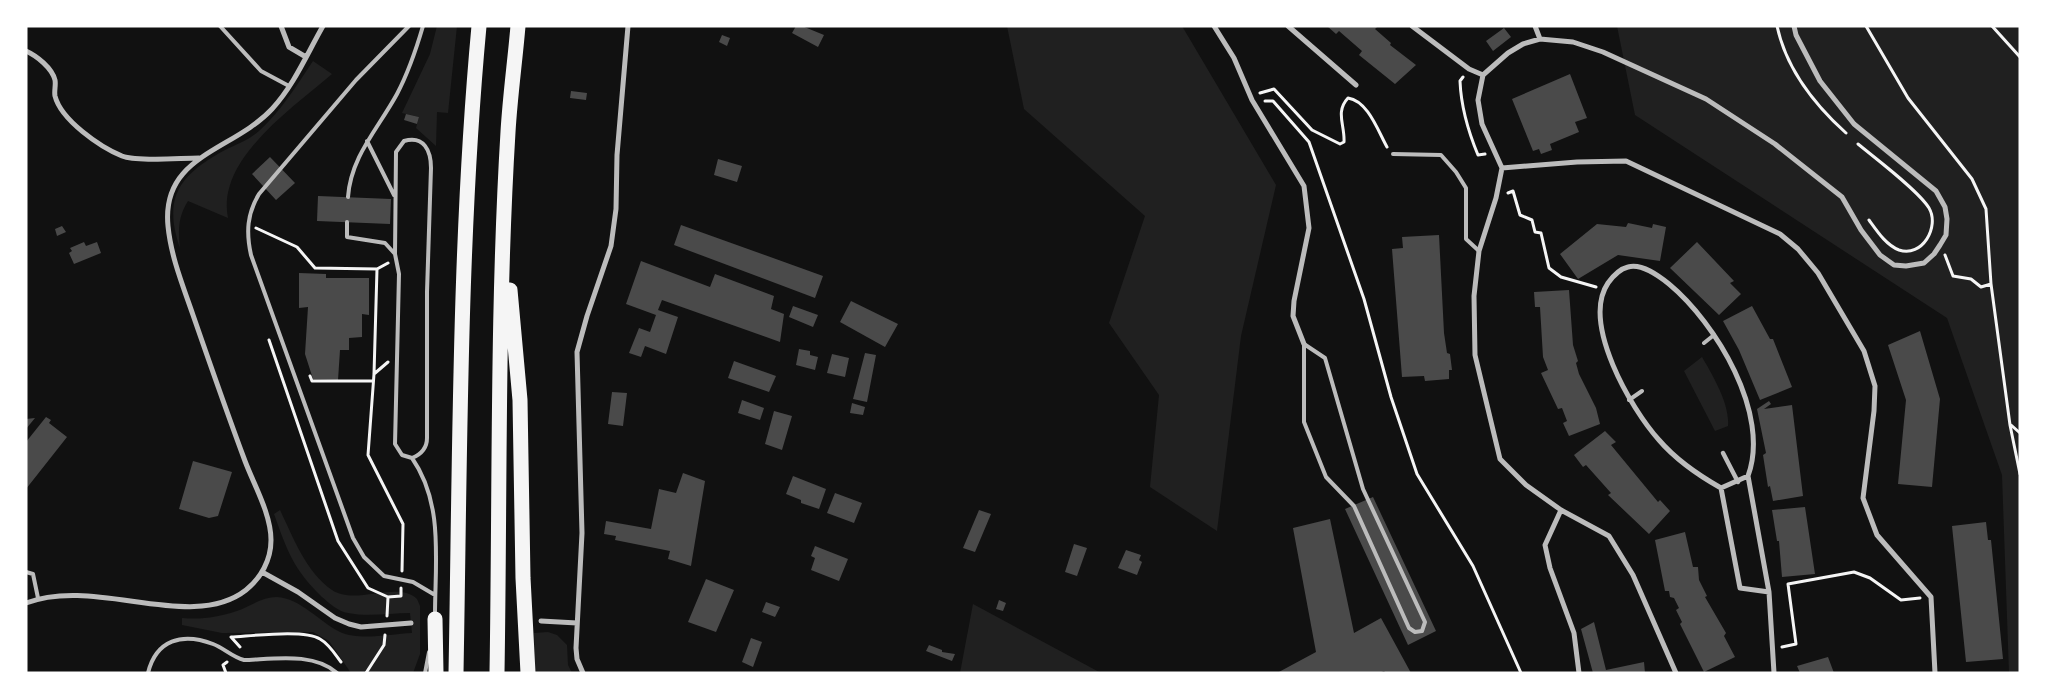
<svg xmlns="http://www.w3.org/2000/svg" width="2046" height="699" font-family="Commissioner,sans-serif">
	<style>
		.green { fill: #202020 }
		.building { fill: #4a4a4a }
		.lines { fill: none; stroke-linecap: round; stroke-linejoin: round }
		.path { stroke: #f5f5f5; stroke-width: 3 }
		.service { stroke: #bcbcbc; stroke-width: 4 }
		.pedestrian { stroke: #bcbcbc; stroke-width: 4.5 }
		.minor { stroke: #bcbcbc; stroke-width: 5 }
		.motorway { stroke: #f5f5f5; stroke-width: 15 }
	</style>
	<rect width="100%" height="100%" fill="#111"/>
	<!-- green -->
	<path class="green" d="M 437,26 L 457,26 L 448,113 L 437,112 L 436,146 L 416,128 L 419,117 L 402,113 L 430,54 Z
		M 1007,26 L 1182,26 L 1276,185 L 1241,336 L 1217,531 L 1150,487 L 1159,395 L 1109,323 L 1145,216 L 1024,109 Z
		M 1617,26 L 2020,26 L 2020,673 L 2009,673 L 2002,475 L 1947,318 L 1635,115 Z
		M 313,61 L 332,74 C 293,108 216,159 228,218 L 188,201 C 178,217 178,230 180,248 C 162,196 181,174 225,150 C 237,144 249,140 259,131 C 281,111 297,85 313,61 Z
		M 1702,357 C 1713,376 1730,404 1728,426 L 1715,431 L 1684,371 Z
		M 280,510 C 293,537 306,572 332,590 C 355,606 398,580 417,599 L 420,606 L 420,654 L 413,673 L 351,673 L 329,641 L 313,632 L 222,633 L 182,625 L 182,618 C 202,620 218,617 237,611 C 250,606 263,597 277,597 C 300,598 320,622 340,632 C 360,641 390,634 412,633 L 410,613 C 391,613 368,617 348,613 C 339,612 329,603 322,597 C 293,569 287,550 274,514 Z
		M 973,604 L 1101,673 L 960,673 Z
		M 548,632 L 557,635 L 567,645 L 568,665 L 572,673 L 535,673 L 534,633 Z"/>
	<!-- building -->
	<path class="building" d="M 796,26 L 802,26 L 824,35 L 818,47 L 792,33 Z
		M 1327,26 L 1378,26 L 1375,29 L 1391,43 L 1390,45 L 1416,65 L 1395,84 L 1359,55 L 1362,51 L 1339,31 L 1336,34 Z
		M 1504,28 L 1511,37 L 1493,51 L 1486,41 Z
		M 722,35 L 730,38 L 727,46 L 719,42 Z
		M 1570,74 L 1587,118 L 1575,122 L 1579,132 L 1550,144 L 1552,150 L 1541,154 L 1539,149 L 1533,151 L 1512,99 Z
		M 571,91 L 587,93 L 586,100 L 570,98 Z
		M 406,114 L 419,117 L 417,124 L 404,120 Z
		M 270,157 L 295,183 L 276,200 L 252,174 Z
		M 718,159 L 742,166 L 737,182 L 714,175 Z
		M 318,196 L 391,199 L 390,224 L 317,221 Z
		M 1628,223 L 1652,228 L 1653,224 L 1666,227 L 1660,261 L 1618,255 L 1578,279 L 1560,254 L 1597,224 L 1626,227 Z
		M 681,225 L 823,276 L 815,298 L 674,245 Z
		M 62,226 L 66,232 L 57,236 L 55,229 Z
		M 1439,235 L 1444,333 L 1447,353 L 1450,354 L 1452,370 L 1449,370 L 1449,379 L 1425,381 L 1424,376 L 1402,377 L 1392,249 L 1403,248 L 1402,237 Z
		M 84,242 L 86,246 L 97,242 L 101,253 L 74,264 L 69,253 L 72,251 L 70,248 Z
		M 1697,242 L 1734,281 L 1730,283 L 1741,294 L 1719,315 L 1670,268 Z
		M 641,261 L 710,287 L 715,274 L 774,296 L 771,309 L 784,314 L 780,342 L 662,300 L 658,310 L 678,317 L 666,354 L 645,346 L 641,357 L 629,353 L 639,328 L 650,332 L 656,315 L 626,304 Z
		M 299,273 L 326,274 L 326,278 L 369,278 L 369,315 L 362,314 L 362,337 L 349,338 L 349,350 L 340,350 L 338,380 L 313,379 L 305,354 L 308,307 L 299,308 Z
		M 1569,290 L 1573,345 L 1578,361 L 1576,363 L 1579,374 L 1596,408 L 1600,424 L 1569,436 L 1563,423 L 1567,421 L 1562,408 L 1558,409 L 1541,373 L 1548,370 L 1543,357 L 1540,307 L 1535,307 L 1534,292 Z
		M 851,301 L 898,324 L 885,347 L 840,322 Z
		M 793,306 L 818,315 L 813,327 L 789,317 Z
		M 1752,306 L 1770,339 L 1773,339 L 1792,387 L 1760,400 L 1739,350 L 1723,321 Z
		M 1920,331 L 1940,399 L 1932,487 L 1898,484 L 1906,400 L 1888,345 Z
		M 799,349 L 810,351 L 810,355 L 818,357 L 815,370 L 796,365 Z
		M 865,353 L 876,355 L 867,402 L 853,399 Z
		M 832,354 L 849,358 L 845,377 L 827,373 Z
		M 734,361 L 776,376 L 769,392 L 728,378 Z
		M 612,392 L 627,393 L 623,426 L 608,424 Z
		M 742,400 L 764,408 L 760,420 L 738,413 Z
		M 1769,401 L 1771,404 L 1764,409 L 1792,405 L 1803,496 L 1773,501 L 1770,486 L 1768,487 L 1763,455 L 1766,453 L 1757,409 Z
		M 852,403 L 865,407 L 863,415 L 850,413 Z
		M 774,411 L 792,416 L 782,450 L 765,444 Z
		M 46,417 L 51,420 L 49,423 L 67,437 L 26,489 L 26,442 Z
		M 35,418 L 26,429 L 26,419 Z
		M 1605,431 L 1616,442 L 1611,445 L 1658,502 L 1660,500 L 1670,511 L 1649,534 L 1608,495 L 1611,493 L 1586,465 L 1583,467 L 1574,455 Z
		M 193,461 L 232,472 L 218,516 L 209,518 L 179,509 Z
		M 683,473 L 705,481 L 691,566 L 668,559 L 670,551 L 615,540 L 616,536 L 604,534 L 606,521 L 651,529 L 659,489 L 676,493 Z
		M 793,476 L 826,489 L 819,509 L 801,503 L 801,500 L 786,494 Z
		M 835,493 L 862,503 L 854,523 L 827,513 Z
		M 1373,497 L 1436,631 L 1408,645 L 1345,509 Z
		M 1805,507 L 1815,574 L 1782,577 L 1779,541 L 1777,541 L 1772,510 Z
		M 979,510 L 991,514 L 975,552 L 963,548 Z
		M 1330,519 L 1354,633 L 1381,618 L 1411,673 L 1386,673 L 1384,671 L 1379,673 L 1277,673 L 1316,652 L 1293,528 Z
		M 1986,522 L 1988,540 L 1991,540 L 2003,659 L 1966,662 L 1952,526 Z
		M 1685,532 L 1693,567 L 1698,567 L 1699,580 L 1707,596 L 1705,597 L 1726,633 L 1724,636 L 1735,657 L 1704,672 L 1680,624 L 1682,622 L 1676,610 L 1679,608 L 1674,598 L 1670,597 L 1669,591 L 1665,591 L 1655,540 Z
		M 1074,544 L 1087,548 L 1077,576 L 1065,572 Z
		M 815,546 L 848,559 L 839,581 L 811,570 L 815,558 L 811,556 Z
		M 1126,550 L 1141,555 L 1139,560 L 1142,562 L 1137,575 L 1118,568 Z
		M 706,579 L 734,590 L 716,632 L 688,622 Z
		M 999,600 L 1006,603 L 1003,611 L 996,609 Z
		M 766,602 L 780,607 L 775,617 L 762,612 Z
		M 1594,622 L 1606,670 L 1644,662 L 1645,673 L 1593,673 L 1581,629 Z
		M 751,638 L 762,642 L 753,667 L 742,662 Z
		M 929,645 L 942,650 L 942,652 L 955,654 L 952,661 L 926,651 Z
		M 1828,657 L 1834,673 L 1800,673 L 1797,666 Z"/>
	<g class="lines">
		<!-- path -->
		<path class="path" d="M 1777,26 C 1786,68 1815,105 1846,133
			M 1866,26 L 1908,98 L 1972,179 L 1986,209 L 1991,284 L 2010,425 L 2020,474
			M 1992,26 L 2020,57
			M 1463,77 L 1460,81 C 1461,106 1468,131 1478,155 L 1485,154
			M 1260,93 L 1274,89 L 1312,130 L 1340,144 L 1344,142 C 1345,125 1335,112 1348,98 C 1368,101 1378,131 1387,147
			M 1265,101 L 1273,101 L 1309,142 L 1364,299 L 1391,397 L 1417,474 L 1473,566 L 1521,673
			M 1858,144 C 1875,158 1919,191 1929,208 C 1940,227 1922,258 1899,250 C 1886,245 1877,231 1869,220
			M 1508,193 L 1513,191 L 1520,215 L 1532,220 L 1535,232 L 1541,233 L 1549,268 L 1561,277 L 1596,287
			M 256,228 L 297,247 L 315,268 L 377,269
			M 1945,255 L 1953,276 L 1971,279 L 1981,287 L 1991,284
			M 388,263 L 377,269 L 374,374 L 368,455 L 403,524 L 402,571
			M 269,340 L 338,541 L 368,588 L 388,597 L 401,596 L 401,588
			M 374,374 L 388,362
			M 310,376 L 312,381 L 373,381
			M 2011,425 L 2020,433
			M 387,616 L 388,597
			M 240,647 L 231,637 C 251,636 305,629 320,639 C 329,644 335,654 341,662
			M 1782,647 L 1796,644 L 1788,584 L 1854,572 L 1870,578 L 1901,600 L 1920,598
			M 226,673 L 223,665 L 227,662
			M 366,673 L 384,645 L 385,635"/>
		<!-- service -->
		<path class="service" d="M 220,26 L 261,71 L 289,86
			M 409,26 L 356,80 L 259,194 C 247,214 246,232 251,255 L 353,538 L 364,557 L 384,576 L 413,582 L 435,595
			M 367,141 L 394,195
			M 1393,154 L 1441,155 L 1456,172 L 1466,188 L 1466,239 L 1479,251
			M 348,197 C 351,156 378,129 397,94 C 408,73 416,50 423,26
			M 347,222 L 347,237 L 385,243 L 395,254 L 399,274 L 395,444 L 402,455 L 412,458 C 422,454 427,448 427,438 L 427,292 L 431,168 C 431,151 424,135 404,141 L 396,152 L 395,254
			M 1704,343 L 1714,335
			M 1304,344 L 1325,358 L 1363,489 L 1425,622 L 1422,631 L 1415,632 L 1409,628 L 1354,506 L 1326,477 L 1304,422 Z
			M 1629,400 L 1642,391
			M 412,458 C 444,504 435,561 435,615
			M 26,572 L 33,574 L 38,598
			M 148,673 C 156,640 182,632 213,644 C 224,648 232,657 244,660 C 274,659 314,652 337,673
			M 425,673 L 429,652"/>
		<!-- pedestrian -->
		<path class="pedestrian" d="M 1723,453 L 1738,482"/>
		<!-- minor -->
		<path class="minor" d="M 281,26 L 289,47 L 306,57
			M 1214,26 L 1234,58 L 1252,100 L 1304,186 L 1309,228 L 1294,301 L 1293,316 L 1304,344
			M 1288,26 L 1356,85
			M 1412,26 L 1469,69 L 1483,75
			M 1535,26 L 1540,39
			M 26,51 C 37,56 52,68 55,80 C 56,85 54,91 55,96 C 61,120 100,147 122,156 C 138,162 180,158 199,158
			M 1502,168 L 1577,162 L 1626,161 L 1780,234 L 1798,249 L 1818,273 L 1864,351 L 1875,386 L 1874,411 L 1863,498 L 1877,535 L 1931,597 L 1935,673
			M 1721,488 L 1748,476
			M 1561,510 L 1545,545 L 1550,568 L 1574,633 L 1579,673
			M 262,572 L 298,592 L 335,618 L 349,624 L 361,627 L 411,623
			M 1769,592 L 1740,588 L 1721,488 C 1698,475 1677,461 1659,440 C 1631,409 1581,323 1608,283 C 1613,276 1620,269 1628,267 C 1642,263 1659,276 1669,284 C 1716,323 1771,414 1748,476 L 1769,592 L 1774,673
			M 26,603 C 96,576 191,633 246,590 C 261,578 271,560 271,540 C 271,514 254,485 245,461 C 227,413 210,364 193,315 C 183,286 171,257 168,226 C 161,155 233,151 272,109 C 294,85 307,54 323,26
			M 541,621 L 577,623
			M 583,673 L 577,659 L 576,648 L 582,533 L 577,352 L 587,316 L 611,246 L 616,209 L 617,155 L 628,26
			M 1676,673 L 1633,575 L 1609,536 L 1561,510 L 1526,485 L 1500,459 L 1475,355 L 1474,296 L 1479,251 L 1496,198 L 1502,168 L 1482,124 L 1478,100 L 1483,75 L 1508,53 L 1523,44 L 1540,39 L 1573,42 L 1603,52 L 1706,99 L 1775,144 L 1842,197 L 1861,230 L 1880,255 L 1894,265 L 1906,266 L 1924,263 L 1934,254 L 1940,245 L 1946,235 L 1947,219 L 1945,207 L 1936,191 L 1854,124 L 1820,81 L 1796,35 L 1794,26"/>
		<!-- motorway -->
		<path class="motorway" d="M 510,290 L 520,400 L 523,578 L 528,673
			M 435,619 L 436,673
			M 456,673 C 460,457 459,241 479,26
			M 497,673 C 500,493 497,312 508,132 C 510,97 515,61 518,26"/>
	</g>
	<!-- border -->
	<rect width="2046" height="699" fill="none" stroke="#ffffff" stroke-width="55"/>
</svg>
